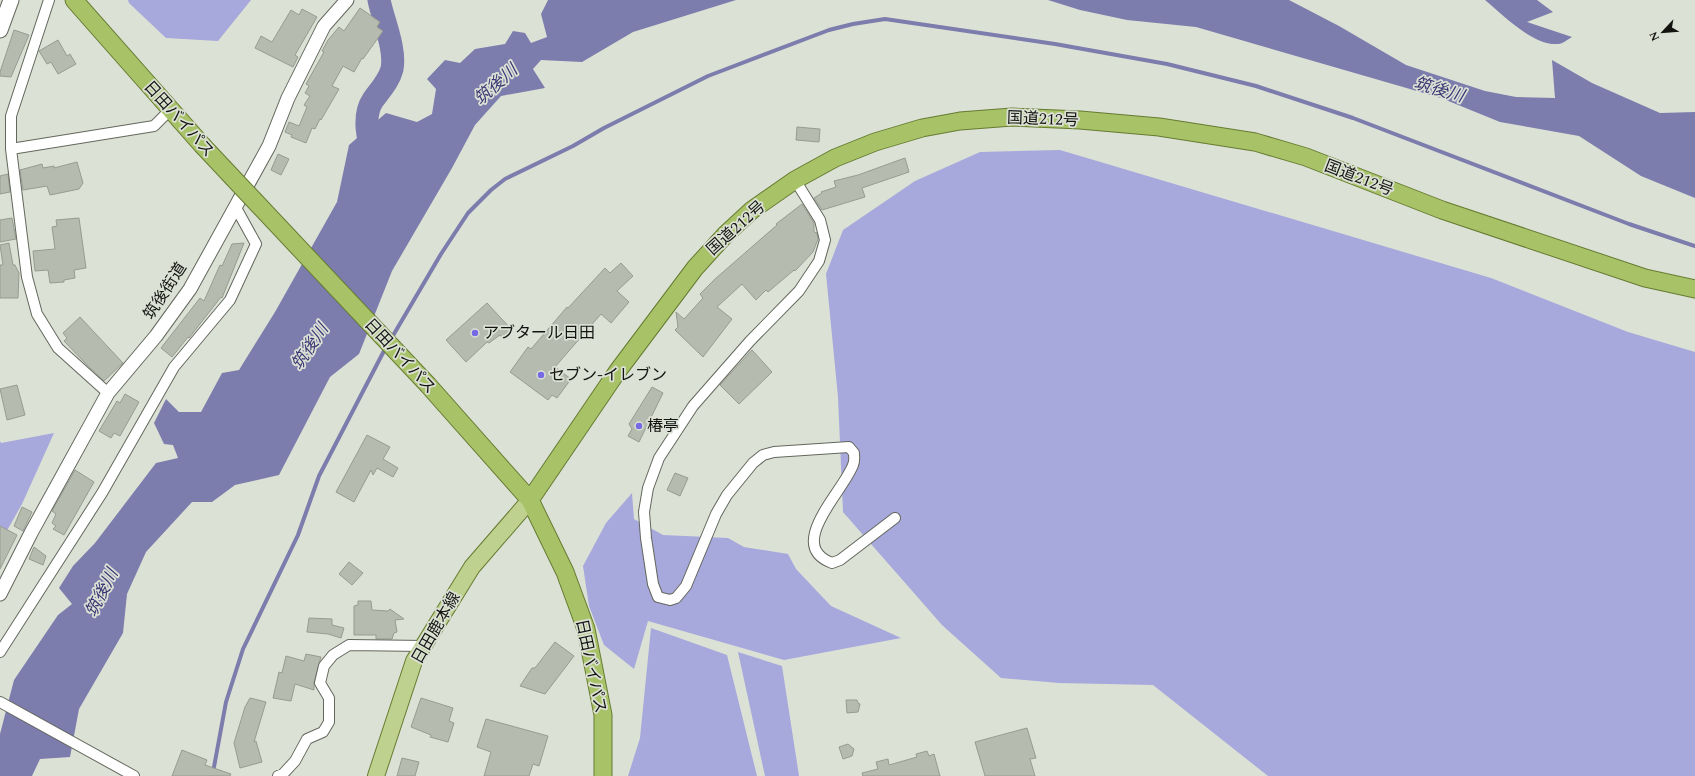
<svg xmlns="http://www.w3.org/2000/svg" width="1695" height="776" font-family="Spectral,'Noto Sans JP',serif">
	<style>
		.forest { fill: #a7a8dc }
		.water { fill: #7c7cad }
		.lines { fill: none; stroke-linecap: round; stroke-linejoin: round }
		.stream { stroke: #7c7cad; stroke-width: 4 }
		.river { stroke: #7c7cad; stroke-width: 23 }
		.building { fill: #b6bbaf; stroke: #979b91 }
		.minor-casing { stroke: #63675d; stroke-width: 12 }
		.tertiary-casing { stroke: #63675d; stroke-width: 15 }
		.secondary-casing { stroke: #63675d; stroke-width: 17 }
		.primary-casing { stroke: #667b31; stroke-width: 18 }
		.trunk-casing { stroke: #667b31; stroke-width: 19 }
		.minor { stroke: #fff; stroke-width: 10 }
		.tertiary { stroke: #fff; stroke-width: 13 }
		.secondary { stroke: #fff; stroke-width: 15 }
		.primary { stroke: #bed18e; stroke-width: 16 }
		.trunk { stroke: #a8c268; stroke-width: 17 }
		.trunk-bridge-casing { stroke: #667b31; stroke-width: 19; stroke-linecap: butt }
		.trunk-bridge { stroke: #a8c268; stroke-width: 17 }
		.poi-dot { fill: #7569e4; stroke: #dce1d5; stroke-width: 1.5 }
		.labels { text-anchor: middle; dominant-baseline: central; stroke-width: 3.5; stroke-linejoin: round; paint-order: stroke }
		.street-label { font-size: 16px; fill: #131410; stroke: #dce1d5 }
		.poi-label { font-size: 16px; fill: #131410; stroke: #dce1d5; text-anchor: start }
		.water-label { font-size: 17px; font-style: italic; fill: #3b3674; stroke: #dce1d5 }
	</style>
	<rect width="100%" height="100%" fill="#dce1d5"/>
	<!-- forest -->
	<path class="forest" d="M 128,0 L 251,0 L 218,41 L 166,38 L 129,3 Z
		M 1060,150 L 1491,278 L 1628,332 L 1695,352 L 1695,776 L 1268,776 L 1153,685 L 1059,683 L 1001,678 L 942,625 L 843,512 L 838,397 L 826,274 L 843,230 L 915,181 L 980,152 Z
		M 54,433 L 22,504 L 0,543 L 0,441 L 1,443 Z
		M 632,493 L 634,519 L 663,535 L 728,538 L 744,547 L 788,554 L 796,569 L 831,606 L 901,638 L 784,660 L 648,621 L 634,669 L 604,645 L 589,606 L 583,566 L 606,523 Z
		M 651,628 L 727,655 L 757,776 L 628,776 L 640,738 Z
		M 738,652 L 782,666 L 799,776 L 765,776 Z"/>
	<!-- water -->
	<path class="water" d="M 548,0 L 736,0 L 633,32 L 582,62 L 541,60 L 533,69 L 545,88 L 501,96 L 475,125 L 452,168 L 392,271 L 359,354 L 330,377 L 279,475 L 235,485 L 212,502 L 192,502 L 146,552 L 127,594 L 123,633 L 79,709 L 70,757 L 40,759 L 32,776 L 0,776 L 0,734 L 14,680 L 58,615 L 72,604 L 59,588 L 73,566 L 95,543 L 156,463 L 178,458 L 173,445 L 164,444 L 154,423 L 166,399 L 179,412 L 201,412 L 222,373 L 239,370 L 275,312 L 337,202 L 349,145 L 386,113 L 417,122 L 432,114 L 436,89 L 427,79 L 445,60 L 460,63 L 475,49 L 505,44 L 513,31 L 525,33 L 531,43 L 547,37 L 541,14 Z
		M 1048,0 L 1289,0 L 1339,26 L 1406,65 L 1485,91 L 1516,97 L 1555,98 L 1552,60 L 1592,83 L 1660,113 L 1695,112 L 1695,198 L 1641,176 L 1579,136 L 1500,122 L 1441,98 L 1196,27 L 1127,20 L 1080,10 Z
		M 1485,0 L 1537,0 L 1553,12 L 1527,22 L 1572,37 C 1568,39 1563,44 1558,44 C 1533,46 1503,15 1485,0 Z"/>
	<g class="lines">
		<!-- stream -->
		<path class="stream" d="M 391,339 L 441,254 L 468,213 L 491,190 L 505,179 L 573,146 L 604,128 L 708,76 L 829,30 L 853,24 L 885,19 L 1055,44 L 1167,64 L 1256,86 L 1353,118 L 1629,224 L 1695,246
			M 210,776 L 214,767 L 226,702 L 243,649 L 298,535 L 319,476 L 386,347"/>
		<!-- river -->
		<path class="river" d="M 375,159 C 368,142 362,116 373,100 C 380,90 389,81 392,69 C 396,49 383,20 379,0"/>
	</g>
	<!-- building -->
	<path class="building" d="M 360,8 L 380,22 L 377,27 L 383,31 L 363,59 L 362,58 L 354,72 L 343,66 L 332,86 L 339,89 L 321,120 L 320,119 L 315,129 L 312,128 L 306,143 L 291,137 L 292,135 L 285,132 L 289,122 L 299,126 L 307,107 L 304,105 L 310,96 L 305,93 L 309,86 L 306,84 L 324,52 L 322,51 L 328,40 L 339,27 L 344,31 Z
		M 302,9 L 317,17 L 295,55 L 298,57 L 293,67 L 255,48 L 261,36 L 272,42 L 291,10 L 299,15 Z
		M 14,30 L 29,35 L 11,77 L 0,76 L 0,72 Z
		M 58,40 L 67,56 L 70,54 L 76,64 L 58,74 L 51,62 L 47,64 L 39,51 Z
		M 797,127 L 820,129 L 819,142 L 796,140 Z
		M 278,154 L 289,159 L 281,175 L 271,170 Z
		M 905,158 L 909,172 L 862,188 L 865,197 L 822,210 L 814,198 L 822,193 L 821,192 L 836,187 L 834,181 L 858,175 Z
		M 77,162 L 83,183 L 79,189 L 50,195 L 47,186 L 23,190 L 20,170 L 42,164 L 43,168 L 54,166 L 54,168 Z
		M 8,174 L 10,192 L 0,194 L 0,176 Z
		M 802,204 L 814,223 L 814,232 L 817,233 L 818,239 L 813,252 L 795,271 L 794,270 L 768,292 L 766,290 L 756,300 L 742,284 L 717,307 L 732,319 L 703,357 L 675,330 L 678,327 L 676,312 L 684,319 L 703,298 L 700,294 L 715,279 L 777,225 L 776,224 Z
		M 12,218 L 16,239 L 0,242 L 0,220 Z
		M 79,218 L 86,268 L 74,270 L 75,278 L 64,280 L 64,282 L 50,283 L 48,270 L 35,271 L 33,251 L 55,249 L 52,227 L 57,226 L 56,220 Z
		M 9,243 L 13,265 L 15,265 L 19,273 L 18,298 L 0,298 L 0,265 L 3,265 L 0,245 Z
		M 244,243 L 222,298 L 221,297 L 189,338 L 188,337 L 172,357 L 161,348 L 200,298 L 204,301 L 220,265 L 222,266 L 232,244 Z
		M 621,263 L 633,276 L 617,291 L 629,302 L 611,323 L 601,314 L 555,367 L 571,379 L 557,398 L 552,395 L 548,400 L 510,372 L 528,347 L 531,349 L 567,307 L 568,308 L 605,268 L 610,273 Z
		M 487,303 L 512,330 L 503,339 L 500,335 L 489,343 L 487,342 L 466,362 L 446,340 Z
		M 80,317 L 123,363 L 104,381 L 84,362 L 64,341 L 67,338 L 63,333 Z
		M 752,350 L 772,372 L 739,404 L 720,385 Z
		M 17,385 L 25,415 L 7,420 L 0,389 Z
		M 652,387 L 663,393 L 639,442 L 628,436 L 632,429 L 629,424 Z
		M 125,394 L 139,402 L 120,436 L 114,433 L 111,438 L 99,431 L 117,401 L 120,403 Z
		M 367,435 L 390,447 L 383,459 L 398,468 L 393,477 L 377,468 L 373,475 L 371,470 L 354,502 L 336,492 Z
		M 75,470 L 94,482 L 64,535 L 53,529 L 56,526 L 52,523 L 56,514 L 52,511 Z
		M 675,473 L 688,478 L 680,496 L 667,490 Z
		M 22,507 L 32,512 L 23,531 L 14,526 Z
		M 0,526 L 17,535 L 0,569 Z
		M 34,547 L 46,556 L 43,565 L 29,559 Z
		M 349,562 L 363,573 L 352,585 L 339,574 Z
		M 358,601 L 371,601 L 372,610 L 388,611 L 390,609 L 404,619 L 395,620 L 397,632 L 394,633 L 392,639 L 376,639 L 376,635 L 354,635 L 354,606 L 358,605 Z
		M 309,618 L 332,619 L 332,625 L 344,628 L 341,638 L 328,634 L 307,632 Z
		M 555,642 L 574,656 L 545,694 L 520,686 L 532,668 L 535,668 Z
		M 306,654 L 321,657 L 314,682 L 314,690 L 295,684 L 291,701 L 273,698 L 279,672 L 282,673 L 286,656 L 304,661 Z
		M 250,698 L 266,702 L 254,742 L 256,741 L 262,762 L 240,768 L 234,743 L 245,707 Z
		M 421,698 L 453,708 L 449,721 L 454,723 L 448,742 L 430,737 L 431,735 L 411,727 Z
		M 846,700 L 857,700 L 858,703 L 860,704 L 858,712 L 847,713 Z
		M 486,719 L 548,736 L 539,766 L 533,764 L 529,776 L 484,776 L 491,752 L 477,747 Z
		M 1027,728 L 1036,758 L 1030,759 L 1035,776 L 985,776 L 975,742 Z
		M 848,744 L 854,749 L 852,756 L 843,759 L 839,747 Z
		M 182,750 L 207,760 L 205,765 L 231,774 L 230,776 L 172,776 Z
		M 927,751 L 929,756 L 934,754 L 940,776 L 863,776 L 862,773 L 878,769 L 876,762 L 888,759 L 889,765 L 917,757 L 916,754 Z
		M 402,758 L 419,762 L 415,776 L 397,776 Z"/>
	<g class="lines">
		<defs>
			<path id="minor" d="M 49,0 L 11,116 L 11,149 L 27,277 L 37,314 L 58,348 L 108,393
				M 11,149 L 154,126 L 170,110
				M 795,180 L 820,220 L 825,240 L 819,261 L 799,291 L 750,341 L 693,406 L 659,458 L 648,488 L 644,512 L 646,538 L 653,584 L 658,597 L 670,600 L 676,598 L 686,586 L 716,514 L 727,495 L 753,463 L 763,455 L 774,452 L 849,447 L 854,453 C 854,457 855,461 853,465 C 843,492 785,545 832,563 L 840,560 L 895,518
				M 0,652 L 102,493 L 174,367 L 230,300 L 256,244 L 235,206
				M 0,702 L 134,776
				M 278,776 L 283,774 L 295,761 L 307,739 L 323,732 L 329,722 L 329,698 L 320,683 L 324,666 L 333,655 L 349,645 L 424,646"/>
			<path id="tertiary" d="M 0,594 L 31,533 L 108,393 L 156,336 L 190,289 L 269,146 L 288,98 L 324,26 L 347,0"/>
			<path id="secondary" d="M 0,30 L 11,0"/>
			<path id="primary" d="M 376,776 L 414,661 L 472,567 L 530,500"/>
			<path id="trunk" d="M 74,0 L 202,145
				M 428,385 L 530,500 L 565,572 L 586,629 L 603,715 L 603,776
				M 530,500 L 617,372 L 695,268 L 726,234 L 752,210 L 795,180 L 835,158 L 875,142 L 922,128 L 960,121 L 1012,117 L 1080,120 L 1159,127 L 1255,142 L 1306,157 L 1442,210 L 1645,278 L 1695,289"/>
		</defs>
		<!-- minor casing -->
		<use href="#minor" class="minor-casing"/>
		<!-- tertiary casing -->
		<use href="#tertiary" class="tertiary-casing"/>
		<!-- secondary casing -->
		<use href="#secondary" class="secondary-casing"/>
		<!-- primary casing -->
		<use href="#primary" class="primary-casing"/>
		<!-- trunk casing -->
		<use href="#trunk" class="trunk-casing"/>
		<!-- minor -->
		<use href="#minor" class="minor"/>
		<!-- tertiary -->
		<use href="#tertiary" class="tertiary"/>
		<!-- secondary -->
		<use href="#secondary" class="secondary"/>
		<!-- primary -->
		<use href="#primary" class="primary"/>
		<!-- trunk -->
		<use href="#trunk" class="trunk"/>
		<defs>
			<path id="trunk-bridge" d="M 202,145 L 428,385"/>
		</defs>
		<!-- trunk-bridge casing -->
		<use href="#trunk-bridge" class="trunk-bridge-casing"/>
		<!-- trunk-bridge -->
		<use href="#trunk-bridge" class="trunk-bridge"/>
	</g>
	<!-- markers -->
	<g class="poi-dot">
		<circle cx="475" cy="333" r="4"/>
		<circle cx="541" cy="375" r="4"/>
		<circle cx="639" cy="426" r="4"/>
	</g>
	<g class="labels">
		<!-- street labels -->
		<g class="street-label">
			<text transform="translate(179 119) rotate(48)">日田バイパス</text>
			<text transform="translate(1043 119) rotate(2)">国道212号</text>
			<text transform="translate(1359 178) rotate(21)">国道212号</text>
			<text transform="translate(736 228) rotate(-42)">国道212号</text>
			<text transform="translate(165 291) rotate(-57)">筑後街道</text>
			<text transform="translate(400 356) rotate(47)">日田バイパス</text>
			<text transform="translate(436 628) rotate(-60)">日田鹿本線</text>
			<text transform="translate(591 666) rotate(78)">日田バイパス</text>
		</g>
		<!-- poi labels -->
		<g class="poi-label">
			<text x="483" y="333">アブタール日田</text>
			<text x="549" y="375">セブン-イレブン</text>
			<text x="647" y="426">椿亭</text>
		</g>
		<!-- water labels -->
		<g class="water-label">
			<text transform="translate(496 85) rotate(-42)">筑後川</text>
			<text transform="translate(1439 90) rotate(16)">筑後川</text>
			<text transform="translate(310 347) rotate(-56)">筑後川</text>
			<text transform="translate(102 593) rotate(-63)">筑後川</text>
		</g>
	</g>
	<!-- north arrow -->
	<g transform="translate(1663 32) rotate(244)" stroke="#dce1d5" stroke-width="3" paint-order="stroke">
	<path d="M0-3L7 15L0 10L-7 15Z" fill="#131410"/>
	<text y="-6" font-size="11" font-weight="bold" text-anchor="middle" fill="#131410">N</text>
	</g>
</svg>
